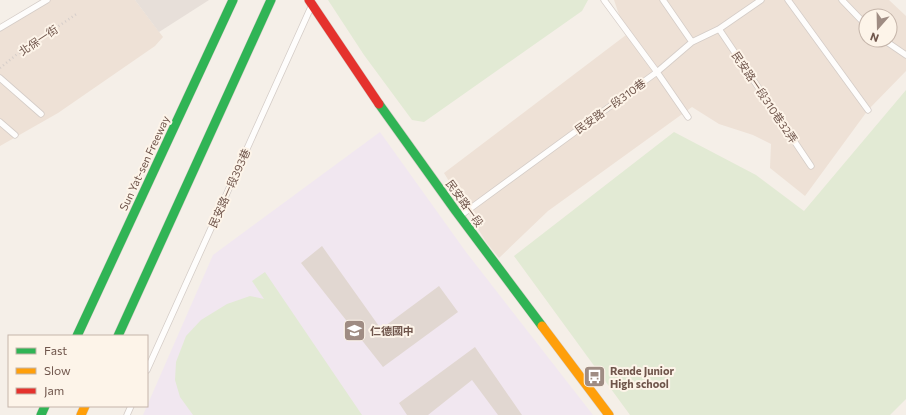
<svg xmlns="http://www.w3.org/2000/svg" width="906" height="415" font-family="Commissioner,'Noto Sans TC',sans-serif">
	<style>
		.residential { fill: #eee1d6; fill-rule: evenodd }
		.industrial { fill: #e7dfd9 }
		.education { fill: #f1e7f0 }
		.green { fill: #e2ead4 }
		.building { fill: #e1d7d1 }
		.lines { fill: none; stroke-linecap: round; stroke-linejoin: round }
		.lane-casing { stroke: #d4ccc7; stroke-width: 7 }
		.fast-casing { stroke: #d4ccc5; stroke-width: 10 }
		.slow-casing { stroke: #d4ccc5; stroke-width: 10 }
		.jam-casing { stroke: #d4ccc5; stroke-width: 10 }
		.path { stroke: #d6ceca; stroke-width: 2.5; stroke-dasharray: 1 3; stroke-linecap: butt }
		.lane { stroke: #fefdfc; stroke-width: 5.5 }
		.fast { stroke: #30b455; stroke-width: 9 }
		.slow { stroke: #ff9f0a; stroke-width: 9 }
		.jam { stroke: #e5322d; stroke-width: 9 }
		.labels { text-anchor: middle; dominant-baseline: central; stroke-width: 4; stroke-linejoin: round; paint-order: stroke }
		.street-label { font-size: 11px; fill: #70564c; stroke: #fdf4e9 }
		.poi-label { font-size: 11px; font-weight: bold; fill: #70564c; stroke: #fdf4e9; text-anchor: start }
	</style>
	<rect width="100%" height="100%" fill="#f5efe8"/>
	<!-- residential -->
	<path class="residential" d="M 41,0 L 135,0 L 163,37 L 155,46 L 58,113 L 0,146 L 0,30 Z
		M 614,0 L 889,0 L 906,16 L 906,71 L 868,110 L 805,196 L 770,168 L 771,144 L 753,135 L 719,124 L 692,107 L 548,211 L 499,258 L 486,242 L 444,173 L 626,35 ZM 866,16 L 890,16 L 890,40 L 866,40 Z"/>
	<!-- industrial -->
	<path class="industrial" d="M 135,0 L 209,0 L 159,32 Z"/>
	<!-- education -->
	<path class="education" d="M 380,132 L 466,252 L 593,415 L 143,415 L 213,255 Z"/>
	<!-- green -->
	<path class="green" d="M 328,0 L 588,0 L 582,11 L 424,122 L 412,120 L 364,55 Z
		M 906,90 L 906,399 L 890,415 L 630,415 L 514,256 L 674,132 L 756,175 L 804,211 Z
		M 265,272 L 362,415 L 193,415 L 180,397 L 175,380 L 176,362 L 186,336 L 201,320 L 227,304 L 250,296 L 264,299 L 252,281 Z"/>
	<!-- building -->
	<path class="building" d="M 322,246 L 381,329 L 439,286 L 458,312 L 383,367 L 301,263 Z
		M 475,347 L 522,415 L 498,415 L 472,380 L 428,415 L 407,415 L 399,403 Z"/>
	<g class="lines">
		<defs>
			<path id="lane" d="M 604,0 L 657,72 L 688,117
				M 663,0 L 692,42
				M 788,0 L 868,110
				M 842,0 L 866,25
				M 0,28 L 47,0
				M 719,29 L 811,166
				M 884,40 L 906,55
				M 0,78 L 41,114
				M 0,122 L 15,135
				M 460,216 L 657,72 L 692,42 L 719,29 L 761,0
				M 147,370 L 311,7
				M 127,415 L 131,406"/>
			<path id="fast" d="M 379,104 L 455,210 L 542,326
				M 77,336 L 233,0
				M 118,336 L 271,0
				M 41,415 L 45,406"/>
			<path id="slow" d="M 542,326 L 609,415
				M 81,415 L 85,406"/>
			<path id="jam" d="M 309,0 L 379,104"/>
		</defs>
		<!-- lane casing -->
		<use href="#lane" class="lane-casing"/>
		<!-- fast casing -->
		<use href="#fast" class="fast-casing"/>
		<!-- slow casing -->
		<use href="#slow" class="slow-casing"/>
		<!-- jam casing -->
		<use href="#jam" class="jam-casing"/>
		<!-- path -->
		<path class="path" d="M 0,68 L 16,55 L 78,13"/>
		<!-- lane -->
		<use href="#lane" class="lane"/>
		<!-- fast -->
		<use href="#fast" class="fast"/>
		<!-- slow -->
		<use href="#slow" class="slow"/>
		<!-- jam -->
		<use href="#jam" class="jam"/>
	</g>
	<!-- icons -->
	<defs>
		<symbol id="school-square" viewBox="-11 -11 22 22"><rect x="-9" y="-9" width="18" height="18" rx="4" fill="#9f8c83" stroke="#fdf4e9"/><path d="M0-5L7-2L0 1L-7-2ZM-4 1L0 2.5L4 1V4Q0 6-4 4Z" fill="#fff"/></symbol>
		<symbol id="bus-square" viewBox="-11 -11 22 22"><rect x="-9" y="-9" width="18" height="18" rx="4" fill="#9f8c83" stroke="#fdf4e9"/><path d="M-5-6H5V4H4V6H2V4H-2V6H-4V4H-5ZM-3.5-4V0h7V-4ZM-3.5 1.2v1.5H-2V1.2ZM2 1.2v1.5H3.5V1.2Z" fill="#fff"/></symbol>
	</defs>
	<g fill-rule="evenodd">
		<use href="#school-square" x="342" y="318" width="25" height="25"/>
		<use href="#bus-square" x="582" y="364" width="25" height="25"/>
	</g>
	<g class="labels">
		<!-- street labels -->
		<g class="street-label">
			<text transform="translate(38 40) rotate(-34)">北保一街</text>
			<text transform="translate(765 97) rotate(56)">民安路一段310巷32弄</text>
			<text transform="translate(610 106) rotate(-36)">民安路一段310巷</text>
			<text transform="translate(144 163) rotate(-65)">Sun Yat-sen Freeway</text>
			<text transform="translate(229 188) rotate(-66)">民安路一段393巷</text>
			<text transform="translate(465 203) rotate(54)">民安路一段</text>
		</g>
		<!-- poi labels -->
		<g class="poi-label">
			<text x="370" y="330">仁德國中</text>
			<text x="610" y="370">Rende Junior<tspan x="610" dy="13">High school</tspan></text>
		</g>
	</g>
	<!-- legend -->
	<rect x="8" y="335" width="140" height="72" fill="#fdf4e9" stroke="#c5b5aa"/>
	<rect x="16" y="348" width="20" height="6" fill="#30b455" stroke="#c5b5aa"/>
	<text x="44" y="355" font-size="12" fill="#70564c">Fast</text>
	<rect x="16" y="368" width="20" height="6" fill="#ff9f0a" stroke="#c5b5aa"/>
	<text x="44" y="375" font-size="12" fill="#70564c">Slow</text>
	<rect x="16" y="388" width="20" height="6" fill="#e5322d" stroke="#c5b5aa"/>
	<text x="44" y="395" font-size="12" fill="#70564c">Jam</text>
	<!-- north arrow -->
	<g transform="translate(878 28) rotate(200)"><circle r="19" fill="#fdf4e9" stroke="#c5b5aa"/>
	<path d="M0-3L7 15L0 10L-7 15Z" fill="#9f8c83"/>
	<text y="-6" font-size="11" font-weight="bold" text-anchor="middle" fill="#70564c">N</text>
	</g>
</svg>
